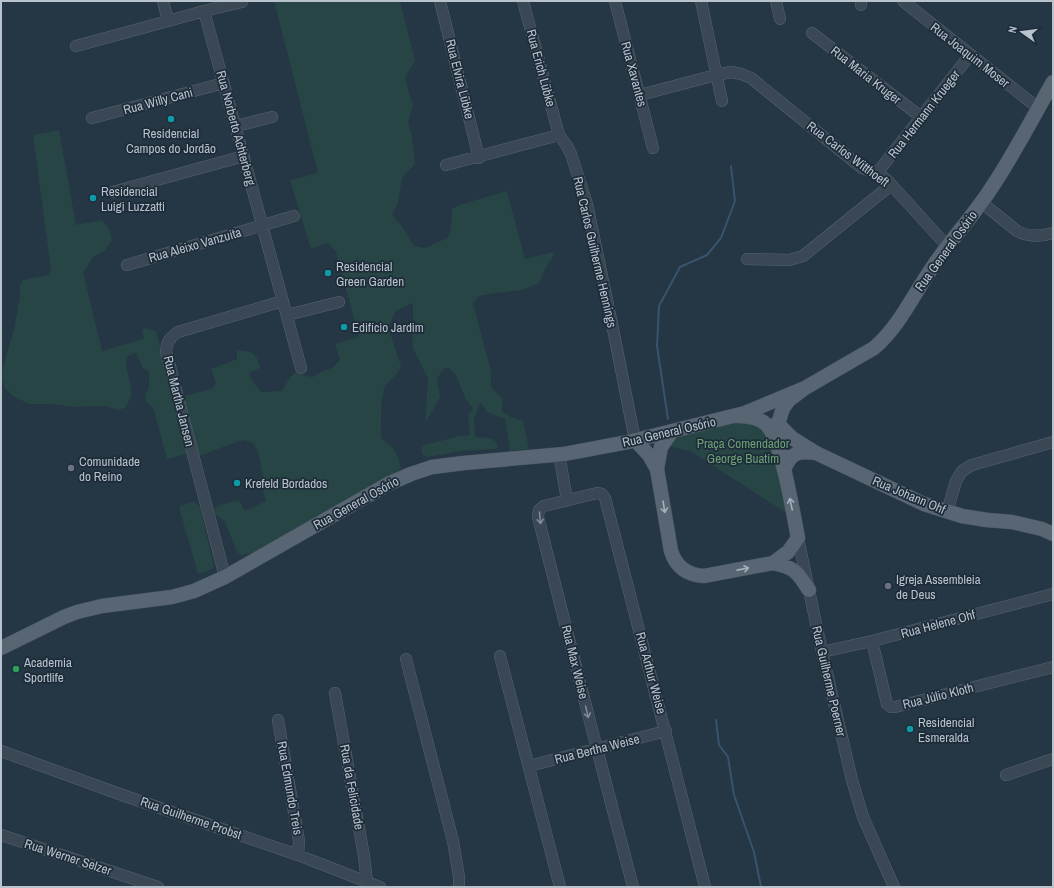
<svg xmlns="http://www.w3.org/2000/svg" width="1054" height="888" font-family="'Archivo Narrow',sans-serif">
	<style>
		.green { fill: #274545 }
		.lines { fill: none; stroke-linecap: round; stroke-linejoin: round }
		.stream { stroke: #38536c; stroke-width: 2 }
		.minor-casing { stroke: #586571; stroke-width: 12 }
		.major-casing { stroke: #475360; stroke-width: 15 }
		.minor { stroke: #3a4754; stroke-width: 11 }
		.major { stroke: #586674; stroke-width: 14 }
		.oneway { stroke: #a4b0bb }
		.oneway2 { stroke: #7f8b97 }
		.culture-dot { fill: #0f9aa8; stroke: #1e2c39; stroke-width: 1.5 }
		.worship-dot { fill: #6b7280; stroke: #1e2c39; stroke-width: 1.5 }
		.leisure-dot { fill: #2e9e5b; stroke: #1e2c39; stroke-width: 1.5 }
		.labels { text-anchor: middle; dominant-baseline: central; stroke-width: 3.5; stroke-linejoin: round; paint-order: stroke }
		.street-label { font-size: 13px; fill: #b7c2cd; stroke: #1e2c39 }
		.poi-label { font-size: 13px; fill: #b7c2cd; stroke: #1e2c39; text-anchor: start }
		.park-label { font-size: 13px; fill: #6da074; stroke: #1e2c39 }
	</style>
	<rect width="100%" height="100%" fill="#253644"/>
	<!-- green -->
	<path class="green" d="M 274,1 L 400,1 L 415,60 L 405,78 L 413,106 L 408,122 L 412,137 L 415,164 L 402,178 L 398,204 L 392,214 L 403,228 L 414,246 L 425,248 L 447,238 L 451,230 L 452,209 L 459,205 L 507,191 L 525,259 L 554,252 L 552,258 L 546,267 L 539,283 L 523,290 L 495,293 L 479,296 L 473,303 L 491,371 L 491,387 L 502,398 L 502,411 L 511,417 L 523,421 L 529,449 L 510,451 L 505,419 L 487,412 L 483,405 L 480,403 L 474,419 L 475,437 C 484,438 495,436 498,446 L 496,449 L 461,451 L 427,457 L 422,454 L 422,447 L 425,445 L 459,436 L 470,435 L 468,416 L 473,408 L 466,400 L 456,375 L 449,368 L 444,368 L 437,379 L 440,397 L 425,424 L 428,379 L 413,348 L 412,332 L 420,329 L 413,319 L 413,303 L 396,311 L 388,327 L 401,366 C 399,374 391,378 386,385 C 380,397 381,425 381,438 C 396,449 396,450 401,468 L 390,478 L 311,520 L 287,535 L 274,541 L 255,552 L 244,555 L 241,555 L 237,552 L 225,522 L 215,514 L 214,509 L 220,505 L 239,500 L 245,511 L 266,501 L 259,479 L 263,477 L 259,455 L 254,444 L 245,440 L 237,442 L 199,456 L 184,396 L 212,389 L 216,383 L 211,369 L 237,359 L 237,350 C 252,351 257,353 260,368 L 249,373 L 254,383 L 262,392 L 282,391 L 289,379 L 295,372 L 306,376 L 313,377 L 323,371 L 332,368 L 340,360 L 335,344 L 359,337 L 336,252 L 328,243 L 311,249 L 290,180 L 318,173 Z
		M 59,130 L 76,225 L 102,220 L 110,230 L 112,241 L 104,251 L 92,258 L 88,266 L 83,272 L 102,351 L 144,339 L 142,330 L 146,328 L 156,331 L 187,454 L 167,459 L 153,407 L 146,402 L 145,395 L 149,389 L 149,371 L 143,368 L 136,353 L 128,356 C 122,368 134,383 131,396 C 130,400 127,404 125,408 L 117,410 L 106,406 L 74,407 L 53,404 L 28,404 L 12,395 L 4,387 L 2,376 L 3,367 L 14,330 L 20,296 L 20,284 L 23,280 L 48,275 L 51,270 L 33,135 Z
		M 743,419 L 752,421 L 771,436 L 788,514 L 690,451 L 667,446 L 676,437 Z
		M 194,501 L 200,507 L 214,567 L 206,572 L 198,574 L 179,507 Z"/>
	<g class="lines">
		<!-- stream -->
		<path class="stream" d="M 668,419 L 657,346 L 659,306 L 680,267 L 707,255 L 721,238 L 735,201 L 731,166
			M 716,720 L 719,745 L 728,757 L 734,795 L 754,852 L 761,887"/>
		<defs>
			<path id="minor" d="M 163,1 L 168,21 L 204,11 L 301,368
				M 440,1 L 479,158
				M 523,1 L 559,135 L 567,146 L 571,154 L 587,204 L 612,324 L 635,440
				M 615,1 L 653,148
				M 701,1 L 722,101
				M 776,1 L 780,19
				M 861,1 L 861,5
				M 903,1 L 1038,108
				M 204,11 L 242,2
				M 812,33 L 921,117
				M 76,46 L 168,21
				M 640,95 L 716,75 L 731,72 L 741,74 L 751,78 L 862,168 L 877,173 L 887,180 L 947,246
				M 92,118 L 224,83
				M 236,126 L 272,117
				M 446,165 L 559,135
				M 877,173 L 970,55
				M 113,192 L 244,156
				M 981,202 L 1017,231 C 1029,237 1040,237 1053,233
				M 747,259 L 789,260 L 803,256 L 891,185
				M 127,265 L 294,216
				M 287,315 L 339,302
				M 559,454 L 567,500
				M 947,512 L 956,481 L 962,471 L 972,465 L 1053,442
				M 798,538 L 822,652 L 852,780 L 863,817 L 894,887
				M 225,577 L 166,351 C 167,342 170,337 178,332 L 283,301
				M 872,641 L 887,704 L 891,707 L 895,707 L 1053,667
				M 822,652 L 872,641 L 1053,594
				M 500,656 L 560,887
				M 406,659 L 453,841 L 459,877 L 459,887
				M 335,693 L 364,856 L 367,883
				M 278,720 L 299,841 L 298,855
				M 1,751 L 125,796 L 298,855 L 380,887
				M 529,766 L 666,731
				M 1006,775 L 1053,759
				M 1,835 L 158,887
				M 633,887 L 597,749 L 538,517 L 539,510 L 544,506 L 597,493 L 602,494 L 605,498 L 705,887"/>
			<path id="major" d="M 777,423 L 792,438 L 816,453 L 924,504 L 962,516 L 987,520 L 1012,522 L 1042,529 L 1053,534
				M 635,440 L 649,455 L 657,469 L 671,551 C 676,567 687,575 704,576 L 773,563 L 788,552 L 798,538 C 793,513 782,442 767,425 C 759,417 748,416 738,416
				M 657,469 L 661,447 L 672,431
				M 784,470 L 778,424 L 783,408 L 789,400 L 805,388 L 874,348 C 900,326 914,293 934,265 C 952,238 975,214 992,187 C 1014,154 1033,117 1053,82
				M 784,470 C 791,452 798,451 816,453
				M 773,563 C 795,568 797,571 809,590
				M 1,648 L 64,617 L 77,612 L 102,606 L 172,597 L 194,591 L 225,577 L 388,484 L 411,474 L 432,467 L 464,463 L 564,454 L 628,442 L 745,413 L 805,388"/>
		</defs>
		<!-- minor casing -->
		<use href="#minor" class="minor-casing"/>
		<!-- major casing -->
		<use href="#major" class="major-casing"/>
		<!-- minor -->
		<use href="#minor" class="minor"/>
		<!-- major -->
		<use href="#major" class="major"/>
	</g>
	<!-- one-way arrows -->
	<defs><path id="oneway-shaft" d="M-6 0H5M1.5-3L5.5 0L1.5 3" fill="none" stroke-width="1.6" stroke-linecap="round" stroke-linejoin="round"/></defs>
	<g class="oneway">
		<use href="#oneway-shaft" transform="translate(791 504) rotate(-102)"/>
		<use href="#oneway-shaft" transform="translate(664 507) rotate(81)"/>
		<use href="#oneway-shaft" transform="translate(743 569) rotate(-11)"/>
	</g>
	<g class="oneway2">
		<use href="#oneway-shaft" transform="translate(540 518) rotate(85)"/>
		<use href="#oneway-shaft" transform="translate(587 712) rotate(76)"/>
	</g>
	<!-- markers -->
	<g class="culture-dot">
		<circle cx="171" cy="119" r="4"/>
		<circle cx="93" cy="198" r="4"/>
		<circle cx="328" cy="273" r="4"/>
		<circle cx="344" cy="327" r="4"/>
		<circle cx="237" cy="483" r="4"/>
		<circle cx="910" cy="729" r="4"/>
	</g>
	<g class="worship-dot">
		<circle cx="71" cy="468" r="4"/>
		<circle cx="888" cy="586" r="4"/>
	</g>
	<circle class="leisure-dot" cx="16" cy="669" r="4"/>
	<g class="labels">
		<!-- street labels -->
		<g class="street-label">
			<text transform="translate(970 55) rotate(38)">Rua Joaquim Moser</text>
			<text transform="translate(541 68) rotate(75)">Rua Erich Lübke</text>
			<text transform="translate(634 74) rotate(75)">Rua Xavantes</text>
			<text transform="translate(866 75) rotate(38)">Rua Maria Kruger</text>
			<text transform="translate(460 79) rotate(76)">Rua Elvira Lübke</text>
			<text transform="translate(158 101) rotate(-15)">Rua Willy Cani</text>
			<text transform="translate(924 114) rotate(-52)">Rua Hermann Krueger</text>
			<text transform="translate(236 128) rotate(75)">Rua Norberto Achterberg</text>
			<text transform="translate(848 154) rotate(37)">Rua Carlos Witthoeft</text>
			<text transform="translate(195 245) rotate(-16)">Rua Aleixo Vanzuita</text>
			<text transform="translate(946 251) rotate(-54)">Rua General Osório</text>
			<text transform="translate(595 252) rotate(77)">Rua Carlos Guilherme Hennings</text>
			<text transform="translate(179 401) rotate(76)">Rua Martha Jansen</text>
			<text transform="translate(669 432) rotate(-13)">Rua General Osório</text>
			<text transform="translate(909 495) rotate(23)">Rua Johann Ohf</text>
			<text transform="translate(356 503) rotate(-29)">Rua General Osório</text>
			<text transform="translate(938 624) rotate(-15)">Rua Helene Ohf</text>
			<text transform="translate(575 662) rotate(76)">Rua Max Weise</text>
			<text transform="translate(651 673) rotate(75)">Rua Arthur Weise</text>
			<text transform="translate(829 681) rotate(77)">Rua Guilherme Poerner</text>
			<text transform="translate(938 696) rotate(-14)">Rua Júlio Kloth</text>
			<text transform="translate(597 749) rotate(-14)">Rua Bertha Weise</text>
			<text transform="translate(352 787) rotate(80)">Rua da Felicidade</text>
			<text transform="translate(290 788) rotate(80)">Rua Edmundo Treis</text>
			<text transform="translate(191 818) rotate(19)">Rua Guilherme Probst</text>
			<text transform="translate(68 857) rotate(18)">Rua Werner Selzer</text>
		</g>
		<!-- poi labels -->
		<g class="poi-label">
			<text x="171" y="133" text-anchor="middle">Residencial<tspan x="171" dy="15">Campos do Jordão</tspan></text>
			<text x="101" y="191">Residencial<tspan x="101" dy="15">Luigi Luzzatti</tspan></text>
			<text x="336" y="266">Residencial<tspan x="336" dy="15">Green Garden</tspan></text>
			<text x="352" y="327">Edifício Jardim</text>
			<text x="79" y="461">Comunidade<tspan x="79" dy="15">do Reino</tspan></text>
			<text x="245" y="483">Krefeld Bordados</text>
			<text x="896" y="579">Igreja Assembleia<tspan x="896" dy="15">de Deus</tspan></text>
			<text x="24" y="662">Academia<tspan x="24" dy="15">Sportlife</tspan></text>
			<text x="918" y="722">Residencial<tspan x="918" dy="15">Esmeralda</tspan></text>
		</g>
		<!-- park labels -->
		<g class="park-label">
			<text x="743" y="443">Praça Comendador<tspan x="743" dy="15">George Buatim</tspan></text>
		</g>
	</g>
	<!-- border -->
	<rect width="1054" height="888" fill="none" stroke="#b7c2cd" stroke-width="4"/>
	<!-- north arrow -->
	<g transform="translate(1022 32) rotate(284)" stroke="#1e2c39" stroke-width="3" paint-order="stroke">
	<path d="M0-3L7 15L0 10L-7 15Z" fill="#b7c2cd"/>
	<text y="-6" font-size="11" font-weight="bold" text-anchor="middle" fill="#b7c2cd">N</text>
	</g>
</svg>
